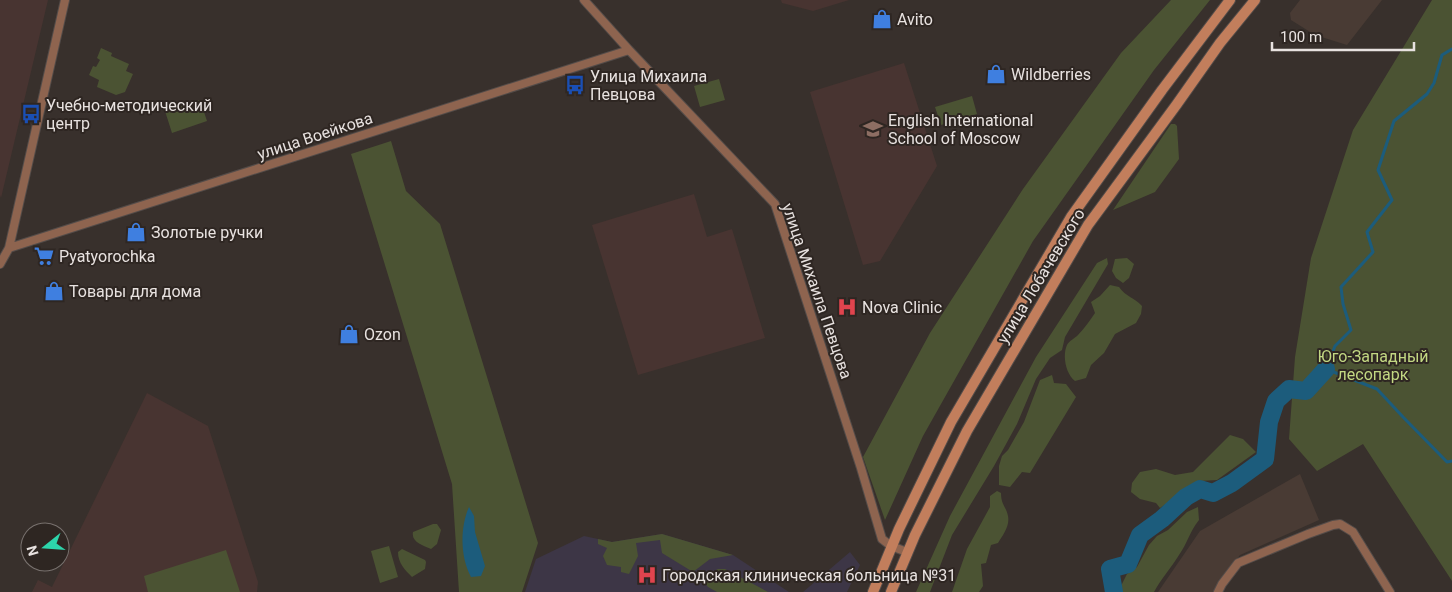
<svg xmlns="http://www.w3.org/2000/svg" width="1452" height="592" font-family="Roboto,sans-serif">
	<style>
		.built { fill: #493b34 }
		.education { fill: #483431 }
		.medical { fill: #3d3646 }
		.green { fill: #4b5333 }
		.water { fill: #1c5c7c }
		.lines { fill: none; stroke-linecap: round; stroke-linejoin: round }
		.stream { stroke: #1c5c7c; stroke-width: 3 }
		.river { stroke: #1c5c7c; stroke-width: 18 }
		.street-casing { stroke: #544c49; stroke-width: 10 }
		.secondary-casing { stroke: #544c49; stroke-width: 12 }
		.street { stroke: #8e644f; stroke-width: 8 }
		.secondary { stroke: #c27e5c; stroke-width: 10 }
		.labels { text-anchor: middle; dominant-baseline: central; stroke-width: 4; stroke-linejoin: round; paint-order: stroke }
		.poi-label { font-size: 16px; fill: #e8e2e0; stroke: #2e2622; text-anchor: start }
		.street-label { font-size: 16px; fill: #e8e2e0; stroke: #2e2622 }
		.park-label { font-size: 16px; fill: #c2d782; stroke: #2e2622 }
	</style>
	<rect width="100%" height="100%" fill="#38302c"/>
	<!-- built -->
	<path class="built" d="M 1300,0 L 1382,0 L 1347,45 L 1315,35 L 1291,20 L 1290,13 Z
		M 1300,474 L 1319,520 L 1240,555 L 1219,582 L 1214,592 L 1158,592 L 1200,531 Z"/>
	<!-- education -->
	<path class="education" d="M 0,0 L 48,0 L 1,198 L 0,195 Z
		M 781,0 L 849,0 L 813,11 L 782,3 Z
		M 904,63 L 937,166 L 880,261 L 863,265 L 810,92 Z
		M 694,194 L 707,237 L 732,229 L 765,338 L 638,375 L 592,225 Z
		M 147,393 L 208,426 L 258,582 L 257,592 L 32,592 L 38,580 L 52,587 Z"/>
	<!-- medical -->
	<path class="medical" d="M 662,534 L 733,555 L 789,592 L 525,592 L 536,559 L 584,536 L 612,542 Z
		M 850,552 L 860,565 L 847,592 L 803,592 Z"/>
	<!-- green -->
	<path class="green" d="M 1171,0 L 1210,0 L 1154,70 L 1033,241 L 923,436 L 885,520 L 863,457 L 930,333 L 1023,189 L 1121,53 Z
		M 1432,0 L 1452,0 L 1452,581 L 1363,444 L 1317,471 L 1289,439 L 1295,357 L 1311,258 L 1353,130 Z
		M 101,48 L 112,53 L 111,56 L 129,64 L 126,71 L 133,74 L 125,92 L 116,95 L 97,87 L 99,80 L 89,75 L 93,66 L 96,67 L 100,60 L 97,58 Z
		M 719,79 L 725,100 L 700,107 L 694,86 Z
		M 972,96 L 977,114 L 941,125 L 935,107 Z
		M 200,100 L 207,121 L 172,133 L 165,111 Z
		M 1171,124 L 1175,124 L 1177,126 L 1179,159 L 1155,192 L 1113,210 Z
		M 391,141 L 406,191 L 440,224 L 538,543 L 522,592 L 459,592 L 452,484 L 351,154 Z
		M 1107,258 L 1108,264 L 1065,337 L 1062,350 L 1050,358 L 1036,379 L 1017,424 L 994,466 L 952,535 L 930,592 L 916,592 L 950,516 L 1036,357 L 1097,263 Z
		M 1127,258 L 1134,264 L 1129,278 L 1123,283 L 1116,278 L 1112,271 L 1115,259 Z
		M 1110,285 L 1119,287 C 1126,297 1134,297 1142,306 L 1141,314 L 1136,323 L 1115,334 L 1104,353 L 1091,365 L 1086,378 L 1075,381 C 1066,374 1062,356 1067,345 C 1069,341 1075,338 1078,335 C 1085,328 1090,320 1095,313 L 1091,302 L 1100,296 Z
		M 1052,375 L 1054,383 L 1066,384 L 1076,397 L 1030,473 L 1022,472 L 1010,487 L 999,485 L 999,466 L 1002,456 L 1008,450 L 1024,422 L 1040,380 Z
		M 1230,435 L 1243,439 L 1256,452 L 1217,480 L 1200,481 L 1160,508 L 1156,503 L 1140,499 L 1131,492 L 1132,483 L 1140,472 L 1156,469 L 1175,475 L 1193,472 Z
		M 997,491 L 1001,493 C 1001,505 1006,506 1008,516 C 1010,526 1003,535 998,543 L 991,545 L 986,563 L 981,564 L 983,586 L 979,592 L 952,592 L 967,549 L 990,507 L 990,496 Z
		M 1198,507 L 1199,520 C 1190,531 1187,544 1179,555 C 1171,568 1161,579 1154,592 L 1118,592 L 1127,574 L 1137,567 L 1149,545 L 1157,536 L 1168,530 L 1187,512 Z
		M 433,524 L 437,524 L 441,530 L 437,544 L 431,549 C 423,545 411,542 413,532 Z
		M 662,534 L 733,555 L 710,559 L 693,572 L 662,553 L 660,540 L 636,543 L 638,556 L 629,574 L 621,572 L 621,567 L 607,565 L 603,556 L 607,548 L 598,544 L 598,539 L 612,542 Z
		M 389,546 L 398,577 L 380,583 L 371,551 Z
		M 402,549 L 425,560 L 426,562 L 425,569 L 412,577 C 405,570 398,563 398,552 Z
		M 226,550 L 240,592 L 148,592 L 144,576 Z
		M 718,569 L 725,569 L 768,592 L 717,592 L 708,587 L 703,581 L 710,573 Z"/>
	<!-- water -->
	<path class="water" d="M 469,507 L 474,516 L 475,532 L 485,566 L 481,576 L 471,577 C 460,557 460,527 469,507 Z"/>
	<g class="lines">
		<!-- stream -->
		<path class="stream" d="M 1452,49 L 1442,55 L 1434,83 L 1427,94 L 1394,121 L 1378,170 L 1392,200 L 1367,232 L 1373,252 L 1341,287 L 1343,304 L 1351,330 L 1335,346 L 1326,369 L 1377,389 L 1403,417 L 1447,462 L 1452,461"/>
		<!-- river -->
		<path class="river" d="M 1114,592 L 1110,569 L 1128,564 L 1140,535 L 1162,519 L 1186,497 L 1200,489 L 1213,493 L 1232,483 L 1265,459 L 1269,422 L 1276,401 L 1289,389 L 1306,391 L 1326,369"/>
		<defs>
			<path id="street" d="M 584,0 L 629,50 L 775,204 L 861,468 L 882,539 L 891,546 L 907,552
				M 9,248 L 629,50
				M 0,264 L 9,248 L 65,0
				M 1218,592 L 1222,584 L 1238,563 L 1308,534 L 1333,525 L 1340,524 L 1353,532 L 1390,592"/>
			<path id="secondary" d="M 873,592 L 899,529 L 951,422 L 1071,217 L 1162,90 L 1230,0
				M 891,592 L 915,535 L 967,431 L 1088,225 L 1177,104 L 1220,43 L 1255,0"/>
		</defs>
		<!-- street casing -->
		<use href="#street" class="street-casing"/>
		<!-- secondary casing -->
		<use href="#secondary" class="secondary-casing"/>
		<!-- street -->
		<use href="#street" class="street"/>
		<!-- secondary -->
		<use href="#secondary" class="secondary"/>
	</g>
	<!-- icons -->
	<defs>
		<symbol id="shop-bare" viewBox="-9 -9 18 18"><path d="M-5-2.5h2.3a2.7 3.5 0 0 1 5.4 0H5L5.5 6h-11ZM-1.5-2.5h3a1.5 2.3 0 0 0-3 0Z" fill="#3f7fe0" stroke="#2e2622" stroke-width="2.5" paint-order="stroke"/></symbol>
		<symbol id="bus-bare" viewBox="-9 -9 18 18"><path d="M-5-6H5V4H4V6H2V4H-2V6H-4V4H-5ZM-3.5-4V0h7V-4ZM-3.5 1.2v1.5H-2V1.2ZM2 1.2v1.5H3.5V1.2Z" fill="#1a4fb4" stroke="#2e2622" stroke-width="2.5" paint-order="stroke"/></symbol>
		<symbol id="school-bare" viewBox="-9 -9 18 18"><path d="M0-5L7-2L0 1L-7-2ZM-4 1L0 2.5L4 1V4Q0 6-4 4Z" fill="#8d6e63" stroke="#2e2622" stroke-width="2.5" paint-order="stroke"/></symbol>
		<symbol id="supermarket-bare" viewBox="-9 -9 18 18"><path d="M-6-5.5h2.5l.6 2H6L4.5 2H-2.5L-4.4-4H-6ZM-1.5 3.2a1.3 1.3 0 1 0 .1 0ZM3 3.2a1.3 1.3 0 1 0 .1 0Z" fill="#3f7fe0" stroke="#2e2622" stroke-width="2.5" paint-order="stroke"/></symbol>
		<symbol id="hospital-bare" viewBox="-9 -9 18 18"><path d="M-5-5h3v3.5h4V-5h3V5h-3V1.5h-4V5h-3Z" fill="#e0444e" stroke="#2e2622" stroke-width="2.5" paint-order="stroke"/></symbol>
	</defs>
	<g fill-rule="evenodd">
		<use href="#shop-bare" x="868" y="5" width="28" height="28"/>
		<use href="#shop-bare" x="982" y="60" width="28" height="28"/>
		<use href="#bus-bare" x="561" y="71" width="28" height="28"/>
		<use href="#bus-bare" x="17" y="100" width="28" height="28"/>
		<use href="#school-bare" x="859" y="115" width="28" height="28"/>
		<use href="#shop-bare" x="122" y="218" width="28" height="28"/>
		<use href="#supermarket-bare" x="30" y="242" width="28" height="28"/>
		<use href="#shop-bare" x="40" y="277" width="28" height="28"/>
		<use href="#hospital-bare" x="833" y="293" width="28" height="28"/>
		<use href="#shop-bare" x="335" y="320" width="28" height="28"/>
		<use href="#hospital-bare" x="633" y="561" width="28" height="28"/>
	</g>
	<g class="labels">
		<!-- poi labels -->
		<g class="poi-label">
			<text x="897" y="19">Avito</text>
			<text x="1011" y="74">Wildberries</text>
			<text x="590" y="76">Улица Михаила<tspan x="590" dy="18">Певцова</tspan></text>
			<text x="46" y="105">Учебно-методический<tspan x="46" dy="18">центр</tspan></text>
			<text x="888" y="120">English International<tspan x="888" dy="18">School of Moscow</tspan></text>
			<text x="151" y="232">Золотые ручки</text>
			<text x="59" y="256">Pyatyorochka</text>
			<text x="69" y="291">Товары для дома</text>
			<text x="862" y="307">Nova Clinic</text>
			<text x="364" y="334">Ozon</text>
			<text x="662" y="575">Городская клиническая больница №31</text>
		</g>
		<!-- street labels -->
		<g class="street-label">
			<text transform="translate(315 136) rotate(-18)">улица Воейкова</text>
			<text transform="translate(1041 276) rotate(-59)">улица Лобачевского</text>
			<text transform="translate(817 291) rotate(71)">улица Михаила Певцова</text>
		</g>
		<!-- park labels -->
		<g class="park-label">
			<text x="1373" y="356">Юго-Западный<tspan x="1373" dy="18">лесопарк</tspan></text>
		</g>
	</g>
	<!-- north arrow -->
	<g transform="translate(45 547) rotate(253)"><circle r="24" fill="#2e2622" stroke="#78716e"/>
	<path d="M0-4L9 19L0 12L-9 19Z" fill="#2dd5ab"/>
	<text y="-8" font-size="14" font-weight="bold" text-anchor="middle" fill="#e8e2e0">N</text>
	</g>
	<!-- scale -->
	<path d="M1272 42v8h142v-8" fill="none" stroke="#e8e2e0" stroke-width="2.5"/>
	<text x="1280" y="42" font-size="15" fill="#e8e2e0" stroke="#2e2622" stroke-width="4" paint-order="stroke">100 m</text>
</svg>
